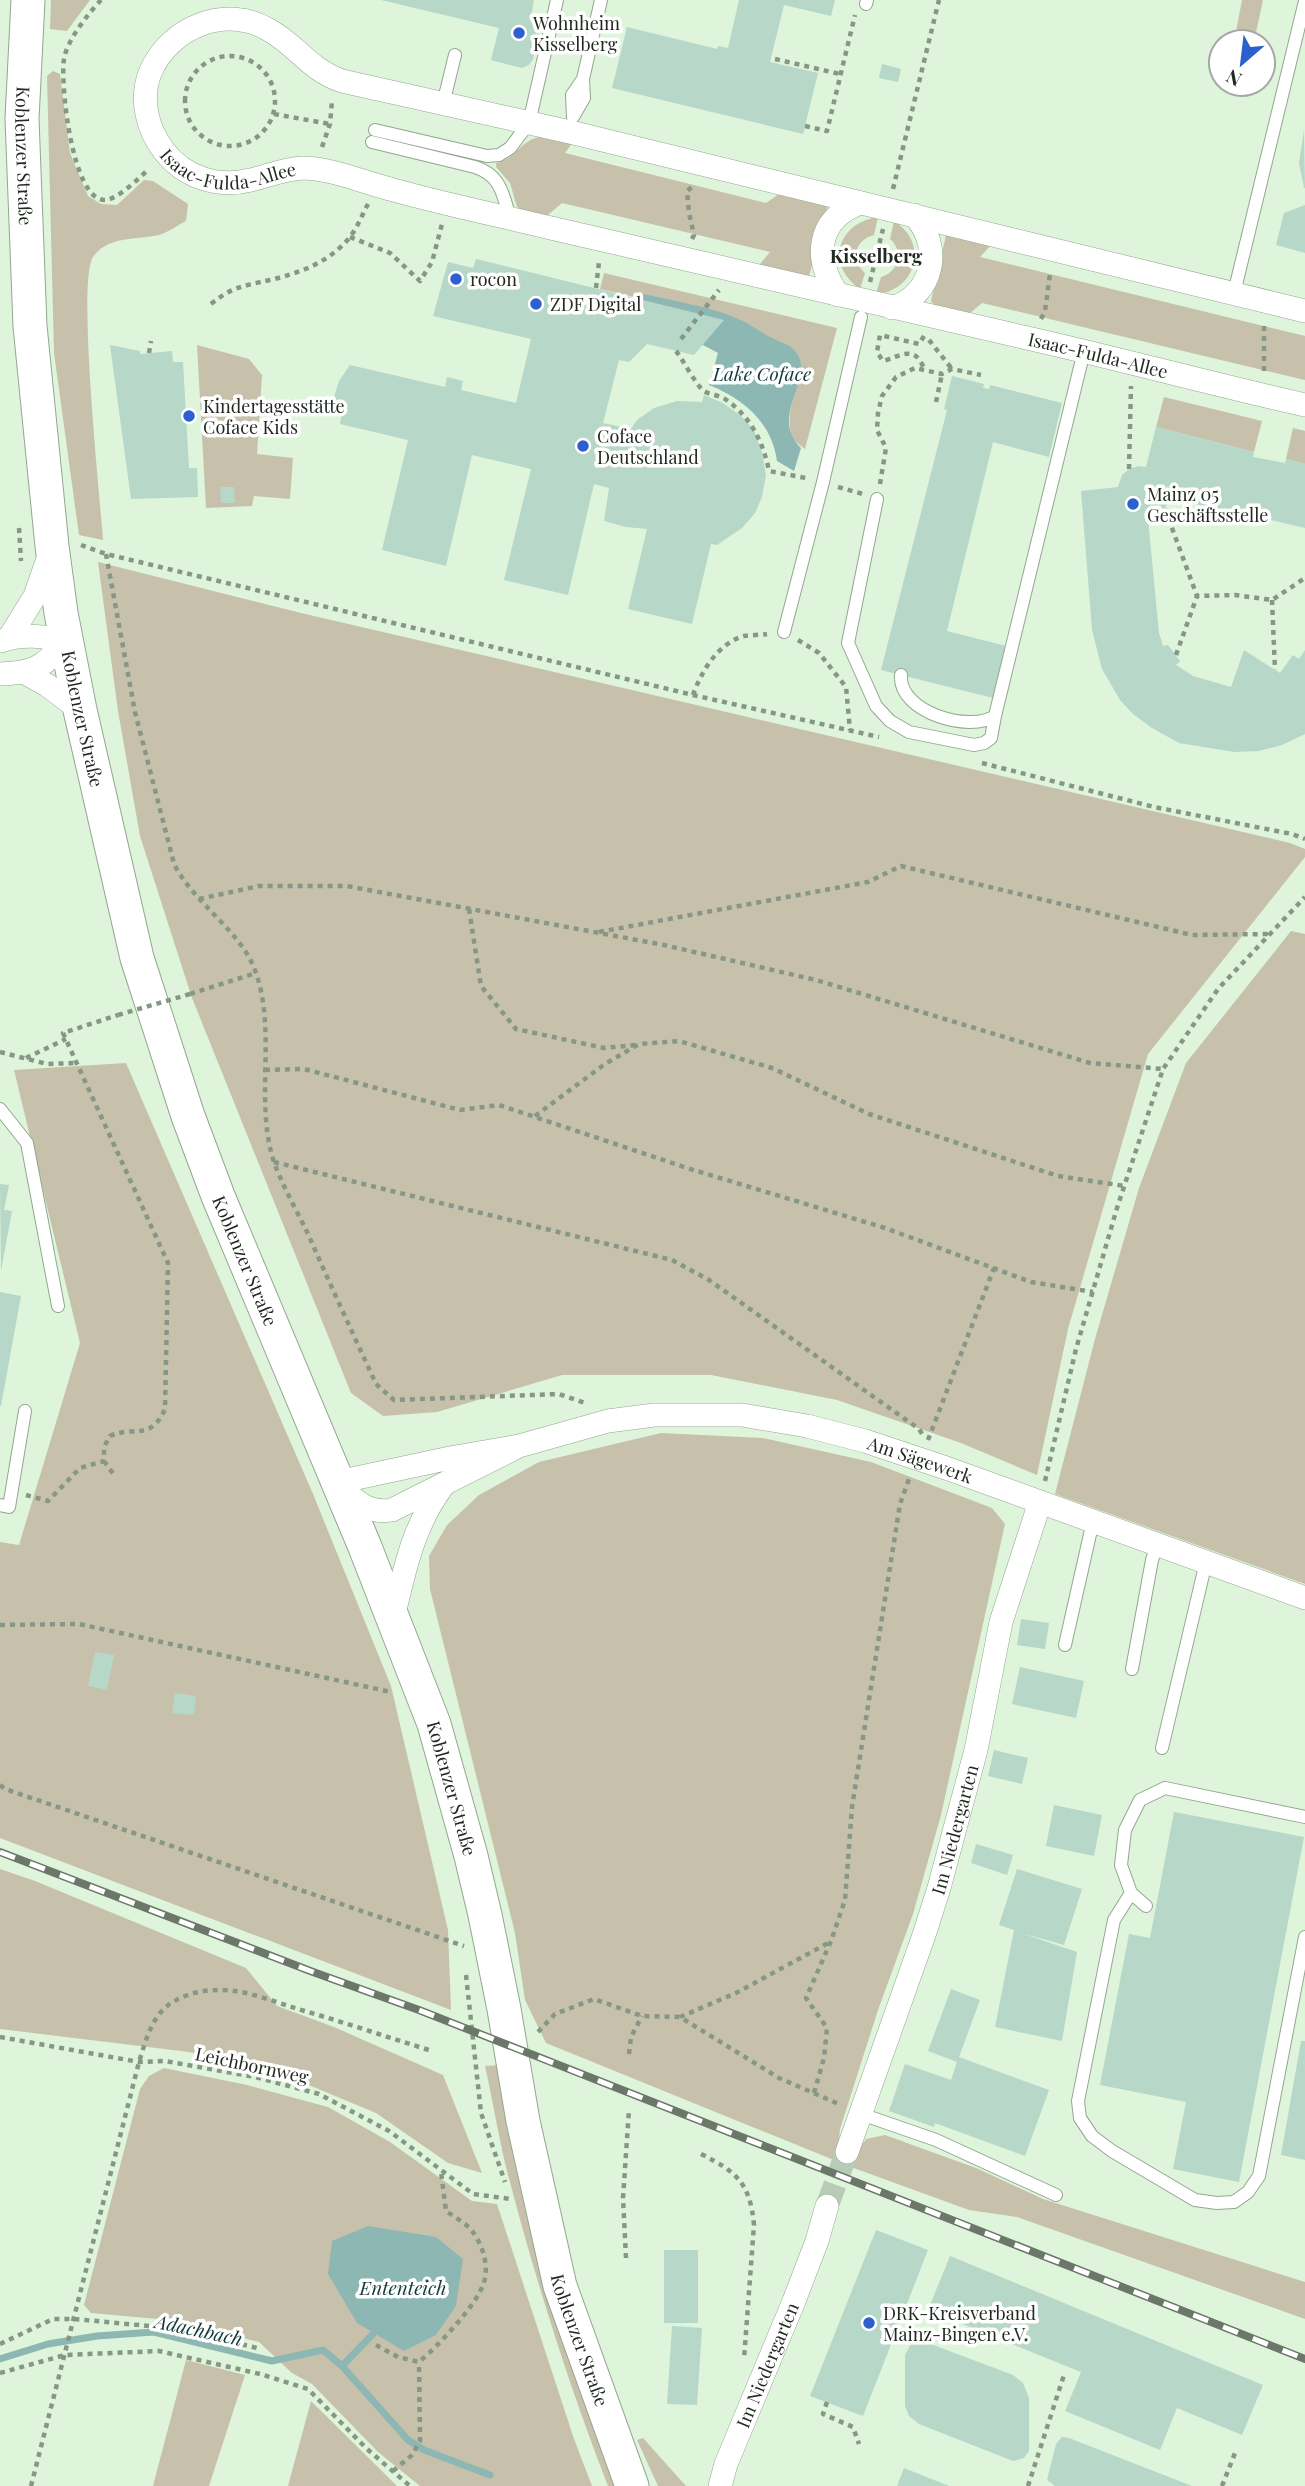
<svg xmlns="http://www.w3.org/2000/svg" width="1305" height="2486" font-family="'Playfair Display',serif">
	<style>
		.green { fill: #c7c1ac }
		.water { fill: #8cb7b3 }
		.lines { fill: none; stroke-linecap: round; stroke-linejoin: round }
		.stream { stroke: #8cb7b3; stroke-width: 7 }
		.building { fill: #b7d7c8 }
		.minor-tunnel { stroke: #b8cbb6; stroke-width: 23; stroke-dasharray: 23 11; stroke-linecap: butt }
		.service-casing { stroke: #93a790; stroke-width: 14 }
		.minor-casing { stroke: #93a790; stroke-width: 24 }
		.secondary-casing { stroke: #93a790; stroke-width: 35 }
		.path { stroke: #879785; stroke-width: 4.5; stroke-dasharray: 5 5; stroke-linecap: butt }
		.service { stroke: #fff; stroke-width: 12 }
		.minor { stroke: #fff; stroke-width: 23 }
		.secondary { stroke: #fff; stroke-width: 33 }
		.rail-casing { stroke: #6b7869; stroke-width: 8 }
		.rail { stroke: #fff; stroke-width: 5; stroke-dasharray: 16; stroke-linecap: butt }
		.path-bridge { stroke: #879785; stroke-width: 4.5; stroke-dasharray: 5 5; stroke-linecap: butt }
		.poi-dot { fill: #2b60ce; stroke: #fff; stroke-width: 2.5 }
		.labels { text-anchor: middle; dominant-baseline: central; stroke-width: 7; stroke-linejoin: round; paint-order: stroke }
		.poi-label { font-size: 18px; fill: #212920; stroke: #fff; text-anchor: start }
		.street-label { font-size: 18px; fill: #212920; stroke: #fff }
		.neighbourhood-label { font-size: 19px; font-weight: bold; fill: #212920; stroke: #fff }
		.water-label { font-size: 19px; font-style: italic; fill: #113a38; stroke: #fff }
	</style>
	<rect width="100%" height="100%" fill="#def4db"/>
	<!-- green -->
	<path class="green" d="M 51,0 L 90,0 L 67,31 L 50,29 Z
		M 1242,0 L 1263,0 L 1254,42 L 1234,42 Z
		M 53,71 L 60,74 L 70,153 L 88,196 L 101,204 L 117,205 L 144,180 L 153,181 L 188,204 L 186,221 C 178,225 170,231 162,234 C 140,241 109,234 93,257 C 77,282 100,497 103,540 L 79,535 L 54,353 L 47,76 Z
		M 545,136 L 573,142 L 565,153 L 766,203 L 782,192 L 829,201 L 808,280 L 756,269 L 770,252 L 562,203 L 543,219 L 525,214 L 517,207 L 510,183 L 496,167 L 496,163 C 517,159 520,138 545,136 Z
		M 878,217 L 874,235 C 854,240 851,260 865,273 L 860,289 C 825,265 837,223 878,217 Z
		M 894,221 C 929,242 917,291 876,294 L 881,277 C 899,272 904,251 890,239 Z
		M 947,231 L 993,243 L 980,257 L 1305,336 L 1305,380 L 982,303 L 963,319 L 936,307 L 931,301 Z
		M 604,273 L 837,328 L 805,449 L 792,439 C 787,419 791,402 798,382 L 781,342 L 635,293 L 634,297 L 600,289 Z
		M 197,345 L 249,359 L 262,375 L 257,454 L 293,458 L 290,499 L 254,496 L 252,506 L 206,508 Z
		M 1164,397 L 1262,421 L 1254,452 L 1156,427 Z
		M 1293,428 L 1305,431 L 1305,464 L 1286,459 Z
		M 98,562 L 301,613 L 1290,843 L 1305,849 L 1305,857 L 1148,1054 L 1068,1329 L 1037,1475 L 961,1443 L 837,1400 L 711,1375 L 562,1375 L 437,1412 L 383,1416 L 351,1393 L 192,998 L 140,836 L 118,711 Z
		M 1291,931 L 1305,934 L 1305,1584 L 1055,1494 L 1095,1339 L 1139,1188 L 1186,1063 Z
		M 126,1063 L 313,1494 L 391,1686 L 448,1930 L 451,2010 L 0,1838 L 0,1542 L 19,1545 L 80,1343 L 14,1070 Z
		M 661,1433 L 763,1438 L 871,1462 L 992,1508 L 1005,1524 L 941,1815 L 913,1914 L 878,2010 L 840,2129 L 838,2148 L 855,2154 L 866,2139 L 885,2135 L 976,2168 L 1043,2199 L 1305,2282 L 1305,2319 L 1017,2217 L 969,2210 L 851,2167 L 546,2043 L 525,2000 L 515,1933 L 430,1589 L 429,1556 L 447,1525 L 479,1495 L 539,1462 Z
		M 0,1869 L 35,1881 L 246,1968 L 277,2006 L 334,2027 L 443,2075 L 482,2173 L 448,2163 L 376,2113 L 275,2071 L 189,2052 L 0,2029 Z
		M 500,2065 L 620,2486 L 608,2486 C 570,2388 538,2288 511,2186 C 500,2147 494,2106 485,2066 Z
		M 164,2068 L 247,2085 L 328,2107 L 390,2142 L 472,2201 L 497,2204 L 574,2439 L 592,2486 L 420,2486 L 378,2452 L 312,2384 L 292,2373 L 259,2342 L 169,2320 L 91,2313 L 84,2305 L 140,2089 L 149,2076 Z
		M 186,2360 L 245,2375 L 209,2486 L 153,2486 Z
		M 311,2401 L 394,2483 L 397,2486 L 288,2486 Z
		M 643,2438 L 686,2486 L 658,2486 L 637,2440 Z"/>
	<!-- water -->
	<path class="water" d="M 636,292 C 671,301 712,306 745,322 C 753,326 760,332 768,336 C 777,341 790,344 796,352 C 816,378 768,416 801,448 L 794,471 L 777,461 C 772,423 744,399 709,385 L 718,353 L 703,345 L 628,324 Z
		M 368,2226 L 436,2237 L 463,2259 L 456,2306 L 436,2335 L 404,2351 L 357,2323 L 328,2274 L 332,2241 Z"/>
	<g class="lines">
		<!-- stream -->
		<path class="stream" d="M 0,2359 L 48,2344 L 97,2336 L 154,2332 L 272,2361 L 323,2350 L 342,2366 L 373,2334
			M 342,2366 L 408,2440 L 424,2450 L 490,2475"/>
	</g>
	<!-- building -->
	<path class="building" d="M 381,0 L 534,0 L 531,16 L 543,19 L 533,59 L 529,65 L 522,68 L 491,60 L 499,28 Z
		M 739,0 L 835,0 L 831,16 L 784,5 L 770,62 L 818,73 L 803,134 L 612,88 L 627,27 L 717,49 L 718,46 L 728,48 Z
		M 882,64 L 901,69 L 898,82 L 879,78 Z
		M 1304,130 L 1305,188 L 1304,188 L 1299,163 Z
		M 1305,205 L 1305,253 L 1276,245 L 1284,213 Z
		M 476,259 L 724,320 L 694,355 L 647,344 L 629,362 L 619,360 L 603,423 L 631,429 L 637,420 L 654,408 L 677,401 L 702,402 L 704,395 L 723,403 L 741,416 L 754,430 L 762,453 L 766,475 L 762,497 L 755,513 L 742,528 L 717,545 L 711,544 L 692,624 L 628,609 L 647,529 L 626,527 L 604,521 L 609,488 L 594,484 L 568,595 L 504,580 L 531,469 L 472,455 L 446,566 L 382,550 L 408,440 L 340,424 L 343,406 L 332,403 L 339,381 L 350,365 L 445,387 L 447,377 L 463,381 L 461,390 L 516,403 L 531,339 L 433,316 L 448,262 L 473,268 Z
		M 110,345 L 140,351 L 140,354 L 172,351 L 173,362 L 183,362 L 189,468 L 197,468 L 198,497 L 131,499 Z
		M 952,376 L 984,384 L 983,388 L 989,389 L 990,385 L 1062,403 L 1049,457 L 993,442 L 947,631 L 1006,646 L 993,698 L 881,670 L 946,414 L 947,410 L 944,409 Z
		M 1156,427 L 1254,452 L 1253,457 L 1285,463 L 1286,459 L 1305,464 L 1305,528 L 1271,520 L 1272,516 L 1239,509 L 1238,514 L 1169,498 L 1165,509 L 1148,519 L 1159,633 L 1163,646 L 1168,645 L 1180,661 L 1176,665 L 1193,676 L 1231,687 L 1244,650 L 1280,673 L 1293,655 L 1299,659 L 1305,650 L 1305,734 L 1282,745 L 1259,751 L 1234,752 L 1179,743 L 1152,728 L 1133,714 L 1120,700 L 1102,669 L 1092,630 L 1081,491 L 1118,487 L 1122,475 L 1129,469 L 1138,466 L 1146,467 Z
		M 220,487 L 234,487 L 235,503 L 221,503 Z
		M 0,1184 L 9,1185 L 4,1210 L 12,1211 L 1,1271 Z
		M 0,1292 L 21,1296 L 1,1406 L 0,1406 Z
		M 1021,1619 L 1049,1623 L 1045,1649 L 1017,1645 Z
		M 95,1652 L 114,1655 L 107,1690 L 88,1686 Z
		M 1020,1667 L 1084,1681 L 1076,1718 L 1012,1704 Z
		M 175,1693 L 196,1696 L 194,1715 L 172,1713 Z
		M 994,1750 L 1028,1758 L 1022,1784 L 988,1776 Z
		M 1054,1805 L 1102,1815 L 1094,1856 L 1046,1846 Z
		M 1174,1812 L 1304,1837 L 1239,2182 L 1173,2169 L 1186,2102 L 1100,2085 L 1129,1934 L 1150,1938 Z
		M 976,1844 L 1013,1855 L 1007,1875 L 971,1863 Z
		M 1017,1869 L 1082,1889 L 1064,1945 L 1021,1933 L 1077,1952 L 1062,2041 L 995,2027 L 1014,1930 L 999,1925 Z
		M 951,1989 L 980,2000 L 959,2057 L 1049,2090 L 1025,2156 L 935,2123 L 934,2127 L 889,2111 L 905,2064 L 951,2080 L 957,2062 L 928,2051 Z
		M 1301,2041 L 1305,2041 L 1305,2160 L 1281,2155 Z
		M 876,2230 L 928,2250 L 863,2416 L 810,2396 Z
		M 664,2250 L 698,2250 L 698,2323 L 664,2323 Z
		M 950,2256 L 1263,2385 L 1242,2435 L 1177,2408 L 1160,2450 L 1065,2411 L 1081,2372 L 928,2310 Z
		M 672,2326 L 702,2328 L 697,2405 L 667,2404 Z
		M 920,2340 L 1013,2375 L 1023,2383 L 1029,2398 L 1029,2451 L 1024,2458 L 1013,2461 L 919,2424 L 909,2416 L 905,2406 L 905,2355 L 911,2344 Z
		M 1062,2437 L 1069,2438 L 1192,2486 L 1055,2486 L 1047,2480 L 1056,2444 Z
		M 904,2468 L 949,2486 L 897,2486 Z"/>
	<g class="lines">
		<!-- minor-tunnel -->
		<path class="minor-tunnel" d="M 827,2206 L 847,2152"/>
		<defs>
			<path id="service" d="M 866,4 L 867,0
				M 443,104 L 455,55
				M 573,117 L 584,98 L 583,79 L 601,0
				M 573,117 L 572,95 L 583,79
				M 375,130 L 487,156 L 499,155 L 510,148 L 529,123 L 557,0
				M 372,142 L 475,167 C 501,175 503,195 510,218
				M 1234,293 L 1305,1
				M 877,499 L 848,643 L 876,706 L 890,721 L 909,732 L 974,745 L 984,743 L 991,738 L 995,716
				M 784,632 L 823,482 L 861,317
				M 901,675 C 898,712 969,733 995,716 L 1084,351
				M 0,1109 L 27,1143 L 58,1306
				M 0,1505 L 9,1507 L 25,1411
				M 1065,1645 L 1093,1521
				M 1132,1669 L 1152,1560 L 1157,1545
				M 1162,1748 L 1206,1562
				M 1131,1893 L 1114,1920 L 1078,2101 L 1080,2118 L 1092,2136 L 1112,2151 L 1195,2200 L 1217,2203 L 1234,2202 L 1248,2192 L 1259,2176 L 1305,1937
				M 1146,1906 L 1131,1893 L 1121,1865 L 1125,1830 L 1140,1800 L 1165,1788 L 1305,1817
				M 861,2114 L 936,2140 L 1056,2195"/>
			<g id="minor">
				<path d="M 838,295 C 814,260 815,220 860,203"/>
				<path d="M 892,308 C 934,295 943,246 914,215"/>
				<path id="s1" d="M 1305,311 L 570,132 L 342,81 C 308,69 298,46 269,30 C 226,4 169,27 150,73 C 140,99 147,129 164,151 C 185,178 218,188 251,180 C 268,176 284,169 302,168 C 331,168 362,182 390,189 C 443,204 497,215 551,228 C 709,266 868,302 1027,338 C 1120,359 1212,384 1305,405"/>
				<path d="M 9,638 L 35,596 L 49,556"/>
				<path d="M 1,641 C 23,633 44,636 67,642"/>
				<path d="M 25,673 L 47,685 L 80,710"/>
				<path d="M 0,674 C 35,673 42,667 67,642"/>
				<path id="s2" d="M 519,1446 L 392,1510 C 367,1514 353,1500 338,1482 L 450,1458 L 519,1446 L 608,1421 L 654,1415 L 742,1415 L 807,1426 L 865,1441 L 946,1468 L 1305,1598"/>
				<path d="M 393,1618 C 404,1572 413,1526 442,1487"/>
				<path id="s3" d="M 847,2152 L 924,1935 L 939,1888 L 976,1750 L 1001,1622 L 1040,1502"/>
				<path id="s4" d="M 720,2486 L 726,2464 L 794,2301 L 817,2241 L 827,2206"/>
			</g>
			<g id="secondary">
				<path id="s5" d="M 28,0 L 22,119 L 30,326 L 52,546 L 61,613 L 80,710 L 137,958 L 188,1116 L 218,1196 L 365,1547 L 434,1724 L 471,1856 L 485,1915 L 504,2009 L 523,2121 L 560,2286 L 632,2486"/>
			</g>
		</defs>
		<!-- service casing -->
		<use href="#service" class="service-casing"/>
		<!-- minor casing -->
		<use href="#minor" class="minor-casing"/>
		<!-- secondary casing -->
		<use href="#secondary" class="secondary-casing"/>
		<!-- path -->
		<path class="path" d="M 101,0 C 88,14 67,40 64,59 C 60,83 72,203 106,200 C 118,199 140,177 149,169
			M185 101a45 45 0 1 1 90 0a45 45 0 1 1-90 0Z
			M 775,59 L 840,74
			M 274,114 L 330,124
			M 805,126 L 827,131 L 855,15
			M 322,147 L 330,124 L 332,101
			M 893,189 L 939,0
			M 350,237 L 390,253 L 420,281 L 432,262 L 442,224
			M 692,239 L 694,235 L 689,213 L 687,191 L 693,186
			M 870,282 L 883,229
			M 596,288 L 599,262
			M 211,304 C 233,286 244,286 270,280 C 300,273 330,262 350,237 C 357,228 362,215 368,204
			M 1041,319 L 1045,311 L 1050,274 L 1052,271
			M 924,336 L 919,344 L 880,335 L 877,352 L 883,361 C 901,356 915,344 924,369
			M 681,339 L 719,290
			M 929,340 L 952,369
			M 676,351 C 684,361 695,384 704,391 C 710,395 719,395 725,399 C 750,416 763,441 769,471 L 806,478
			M 149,353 L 151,341
			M 1264,371 L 1264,324
			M 936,402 L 942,374
			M 1129,469 L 1131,386
			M 880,484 L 886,448 L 877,430 L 878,413 L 882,396 L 896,377 L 915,368 L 942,374 L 952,369 L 981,375
			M 838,487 L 863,494
			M 1165,509 L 1197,596
			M 19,528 L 21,561
			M 81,545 L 106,554 L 693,695 L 879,737
			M 106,554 L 135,712 L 174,864 C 195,905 242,931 256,973 C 277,1034 254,1101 274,1162 C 283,1187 297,1211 308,1234 C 330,1284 353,1334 376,1384 L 394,1400 L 559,1394 L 585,1403
			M 1272,600 L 1275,670
			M 798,640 L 819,653 L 846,687 L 850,730
			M 1176,655 L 1197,596 L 1235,595 L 1272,600 L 1305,578
			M 693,695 C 701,672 718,643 744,636 C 751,635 760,635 767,634
			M 982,763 L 1154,807 L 1292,834 L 1305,839
			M 199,899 L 259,886 L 347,886 L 664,945 L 816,980 L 1090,1063 L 1163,1069
			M 469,909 L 481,986 L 516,1029 L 604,1048 L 635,1045
			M 599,932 L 868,882 L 901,866 L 1192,935 L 1270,934
			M 190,994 L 256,973
			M 0,1052 L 47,1064 L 76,1063
			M 26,1058 L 66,1039
			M 265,1070 L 304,1069 L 460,1110 L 499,1105 L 687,1168 L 885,1228 L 1031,1282 L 1093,1292
			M 535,1116 L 605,1064 L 639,1044 L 679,1041 L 772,1068 L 869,1114 L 1058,1176 L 1125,1186
			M 274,1162 L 672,1260 L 709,1280 L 919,1429 L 923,1435
			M 928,1440 L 994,1268
			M 104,1461 L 114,1475
			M 1045,1481 L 1076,1349 L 1117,1208 L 1163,1069 L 1218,989 L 1305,897
			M 26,1495 L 48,1501 L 80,1468 L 104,1461 L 104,1447 L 110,1436 C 135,1425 150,1442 165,1409 L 168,1263 L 63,1033 L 118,1015
			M 0,1625 L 79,1624 L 391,1692
			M 0,1785 L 5,1789 L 464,1946
			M 466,1975 L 481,2113 L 505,2182
			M 680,2017 L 736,1993 L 830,1942
			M 538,2032 L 555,2014 L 594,1999 L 642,2016 L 680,2017 L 779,2078 L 841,2105
			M 0,2037 L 139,2062 L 165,2061 L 255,2077 L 319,2094 L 389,2131 L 473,2194 L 511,2199
			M 629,2054 L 631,2037 L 642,2016
			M 814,2093 L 824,2058 L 827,2028 L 806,1998 L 831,1941 L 845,1900 L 852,1807 L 900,1504 L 909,1479
			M 701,2154 C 737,2172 750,2183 754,2225 L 744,2359
			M 626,2258 L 623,2198 L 629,2110
			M 0,2344 L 53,2319 L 75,2319 L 180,2329 L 257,2348
			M 376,2345 L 398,2357 L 419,2362 C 437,2347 478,2304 484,2282 C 489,2266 483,2245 472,2231 C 466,2223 454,2217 446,2211 L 441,2172
			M 0,2373 L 65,2355 L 159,2351 L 260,2374 L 308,2389 L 367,2449 L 410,2486
			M 827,2402 L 823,2414 L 853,2427 L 859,2444
			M 393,2471 L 412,2455 L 420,2441 L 419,2362
			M 31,2486 L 139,2062 C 146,2040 152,2014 173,2002 C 191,1991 214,1988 235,1991 C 256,1994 278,2003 298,2009 C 343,2022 387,2037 432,2051
			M 1028,2486 L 1064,2375
			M 1222,2486 L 1235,2453"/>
		<!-- service -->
		<use href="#service" class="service"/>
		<!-- minor -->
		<use href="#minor" class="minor"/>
		<!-- secondary -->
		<use href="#secondary" class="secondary"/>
		<defs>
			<path id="rail" d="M 0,1852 L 313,1972 L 419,2010 L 1305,2359"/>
		</defs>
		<!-- rail casing -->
		<use href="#rail" class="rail-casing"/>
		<!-- rail -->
		<use href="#rail" class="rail"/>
		<!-- path-bridge -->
		<path class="path-bridge" d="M 118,1015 L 190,994"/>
	</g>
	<!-- markers -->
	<g class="poi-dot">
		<circle cx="519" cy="33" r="7"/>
		<circle cx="456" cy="279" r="7"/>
		<circle cx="536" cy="304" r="7"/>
		<circle cx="189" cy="416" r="7"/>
		<circle cx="583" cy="446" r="7"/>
		<circle cx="1133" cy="504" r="7"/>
		<circle cx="869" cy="2323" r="7"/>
	</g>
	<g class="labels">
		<!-- poi labels -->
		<g class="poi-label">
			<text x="533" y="23">Wohnheim<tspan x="533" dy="21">Kisselberg</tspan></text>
			<text x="470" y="279">rocon</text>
			<text x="550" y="304">ZDF Digital</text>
			<text x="203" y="406">Kindertagesstätte<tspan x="203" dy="21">Coface Kids</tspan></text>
			<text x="597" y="436">Coface<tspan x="597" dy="21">Deutschland</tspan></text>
			<text x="1147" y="494">Mainz 05<tspan x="1147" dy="21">Geschäftsstelle</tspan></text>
			<text x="883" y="2313">DRK-Kreisverband<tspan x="883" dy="21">Mainz-Bingen e.V.</tspan></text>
		</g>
		<!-- street labels -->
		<g class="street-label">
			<text stroke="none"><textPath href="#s5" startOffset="156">Koblenzer Straße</textPath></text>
			<text stroke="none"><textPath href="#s1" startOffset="1377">Isaac-Fulda-Allee</textPath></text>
			<text stroke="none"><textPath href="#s1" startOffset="2273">Isaac-Fulda-Allee</textPath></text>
			<text stroke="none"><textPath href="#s5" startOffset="723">Koblenzer Straße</textPath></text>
			<text stroke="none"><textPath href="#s5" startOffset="1290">Koblenzer Straße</textPath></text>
			<text stroke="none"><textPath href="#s2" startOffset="802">Am Sägewerk</textPath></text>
			<text stroke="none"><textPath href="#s5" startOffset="1857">Koblenzer Straße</textPath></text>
			<text stroke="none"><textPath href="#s3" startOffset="340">Im Niedergarten</textPath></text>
			<text transform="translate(252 2065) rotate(12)">Leichbornweg</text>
			<text stroke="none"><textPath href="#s5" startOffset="2424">Koblenzer Straße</textPath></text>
			<text stroke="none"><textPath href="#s4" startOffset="130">Im Niedergarten</textPath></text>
		</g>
		<!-- neighbourhood labels -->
		<g class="neighbourhood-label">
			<text x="876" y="255">Kisselberg</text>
		</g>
		<!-- water labels -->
		<g class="water-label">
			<text x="762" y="373">Lake Coface</text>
			<text x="403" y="2287">Ententeich</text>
			<text transform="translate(199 2329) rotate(12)">Adachbach</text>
		</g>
	</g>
	<!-- north arrow -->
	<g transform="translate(1242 63) rotate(208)"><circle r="33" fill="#ffffff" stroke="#a6a9a6" stroke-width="2"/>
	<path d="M0-5L12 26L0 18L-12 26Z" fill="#2b60ce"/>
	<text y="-10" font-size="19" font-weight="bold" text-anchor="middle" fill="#212920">N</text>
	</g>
</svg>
